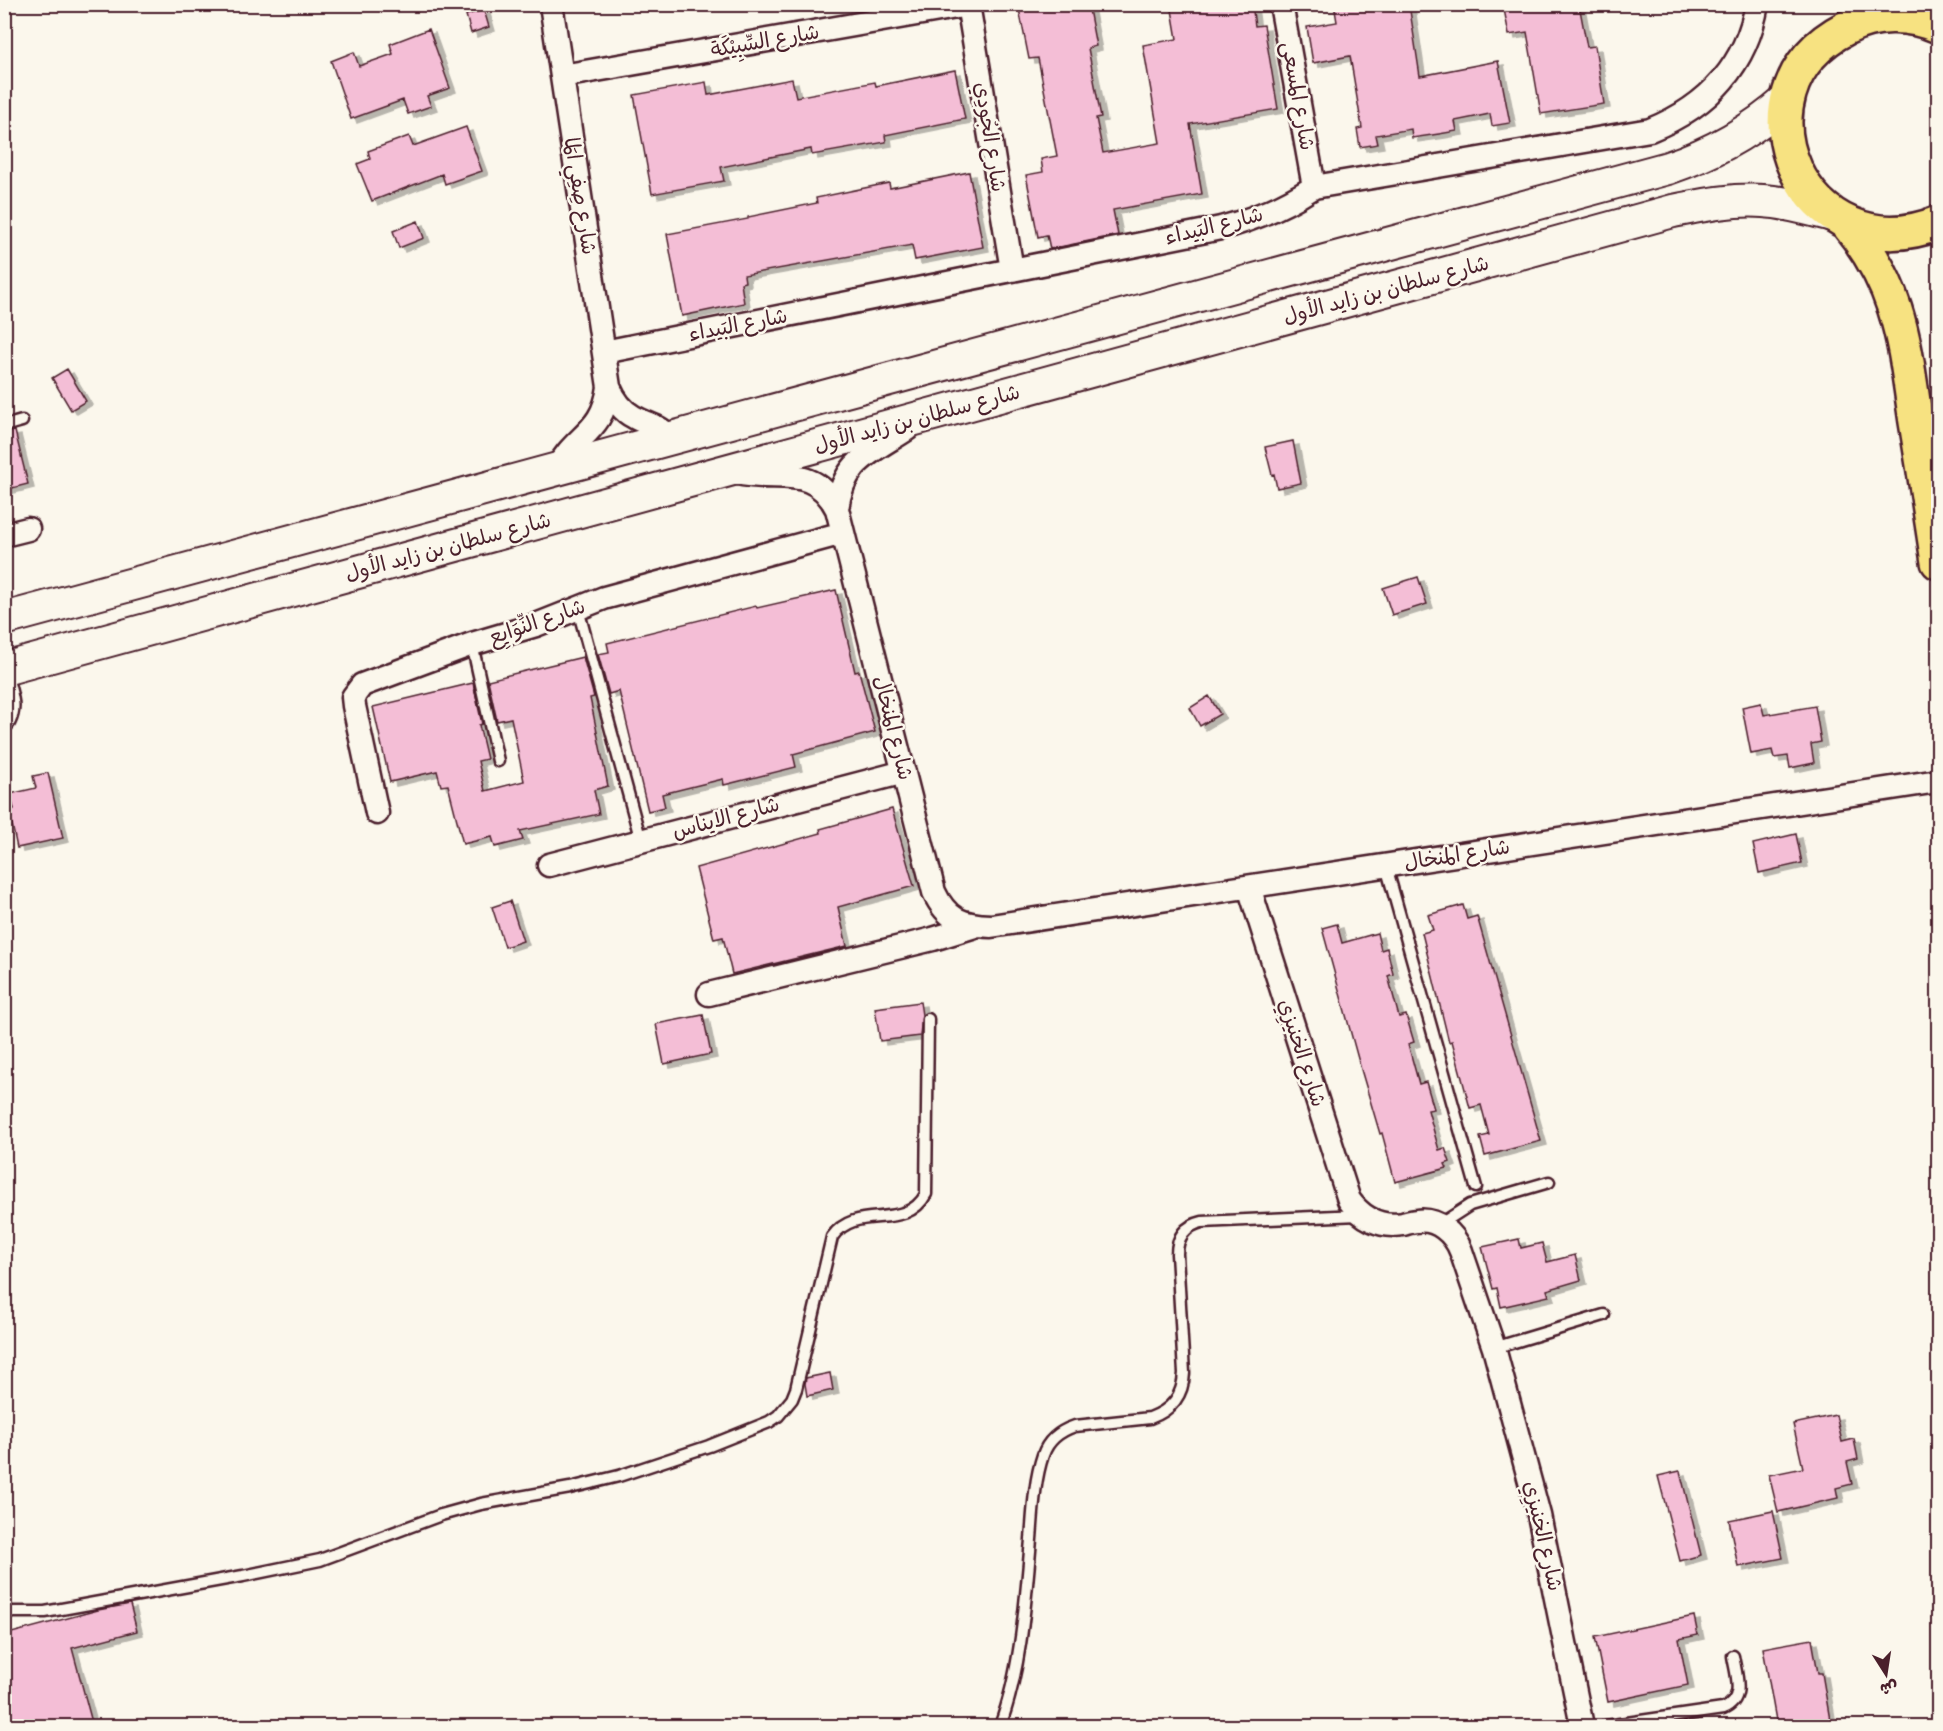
<svg xmlns="http://www.w3.org/2000/svg" width="1943" height="1731" font-family="Pangolin,'Playpen Sans Arabic',sans-serif">
	<style>
		.building { fill: #f4bed6; stroke: #4a1f2b; stroke-width: 1.5; filter: url(#shadow) }
		.lines { fill: none; stroke-linecap: round; stroke-linejoin: round }
		.service-casing { stroke: #4a1f2b; stroke-width: 15 }
		.minor-casing { stroke: #4a1f2b; stroke-width: 27 }
		.secondary-casing { stroke: #4a1f2b; stroke-width: 36 }
		.primary-casing { stroke: #4a1f2b; stroke-width: 38 }
		.service { stroke: #fbf7ec; stroke-width: 10 }
		.minor { stroke: #fbf7ec; stroke-width: 22 }
		.secondary { stroke: #fbf7ec; stroke-width: 32 }
		.primary { stroke: #f7e281; stroke-width: 33 }
		.labels { text-anchor: middle; dominant-baseline: central; stroke-width: 5; stroke-linejoin: round; paint-order: stroke }
		.street-label { font-size: 21px; fill: #4a1f2b; stroke: #fbf7ec }
	</style>
	<defs>
		<filter id="shadow"><feDropShadow dx="6" dy="4" stdDeviation="0" flood-color="#0004"/></filter>
	</defs>
	<rect width="100%" height="100%" fill="#fbf7ec"/>
	<filter id="ink" filterUnits="userSpaceOnUse"><feTurbulence type="fractalNoise" baseFrequency=".0167" numOctaves="2"/><feDisplacementMap in="SourceGraphic" scale="12" xChannelSelector="R" yChannelSelector="G"/><feConvolveMatrix kernelMatrix="1 2 1 2 8 2 1 2 1" color-interpolation-filters="sRGB"/></filter>
	<g filter="url(#ink)">
		<!-- building -->
		<path class="building" d="M 1018,4 L 1088,4 L 1096,46 L 1088,48 L 1101,117 L 1096,118 L 1103,153 L 1160,143 L 1143,45 L 1177,39 L 1171,4 L 1252,4 L 1255,26 L 1264,25 L 1278,109 L 1190,124 L 1202,194 L 1113,210 L 1118,235 L 1050,249 L 1047,235 L 1038,237 L 1026,175 L 1043,172 L 1041,159 L 1057,156 L 1038,58 L 1029,59 Z
			M 1334,4 L 1409,4 L 1420,76 L 1498,61 L 1510,123 L 1492,126 L 1490,114 L 1455,121 L 1457,131 L 1439,134 L 1412,138 L 1411,129 L 1376,135 L 1378,144 L 1360,147 L 1357,129 L 1362,128 L 1350,56 L 1313,63 L 1307,27 L 1337,22 Z
			M 1503,4 L 1579,4 L 1587,47 L 1595,46 L 1604,104 L 1541,114 L 1527,32 L 1509,35 Z
			M 484,10 L 489,27 L 471,33 L 466,15 Z
			M 429,29 L 450,88 L 427,96 L 431,106 L 408,114 L 403,100 L 351,119 L 331,61 L 354,52 L 359,66 L 393,54 L 390,44 Z
			M 955,70 L 965,119 L 885,135 L 886,142 L 812,155 L 811,149 L 721,167 L 724,181 L 652,194 L 634,95 L 706,82 L 708,95 L 792,79 L 796,97 L 875,82 L 876,86 Z
			M 466,127 L 482,171 L 445,184 L 442,174 L 372,201 L 357,164 L 370,159 L 368,151 L 409,136 L 413,146 Z
			M 969,172 L 983,247 L 915,260 L 912,245 L 744,275 L 745,282 L 741,283 L 744,303 L 682,316 L 667,234 L 748,219 L 748,217 L 817,203 L 816,198 L 889,183 L 890,188 Z
			M 418,221 L 424,238 L 399,248 L 393,231 Z
			M 67,369 L 86,401 L 71,410 L 52,378 Z
			M 15,431 L 28,484 L 4,490 L 4,433 Z
			M 1293,441 L 1301,483 L 1277,488 L 1274,474 L 1272,475 L 1265,447 Z
			M 1418,577 L 1427,604 L 1392,615 L 1383,588 Z
			M 836,590 L 855,672 L 859,671 L 875,732 L 793,754 L 796,767 L 724,785 L 723,779 L 662,794 L 665,807 L 648,811 L 619,691 L 609,694 L 598,654 L 609,652 L 607,643 L 756,606 L 757,608 Z
			M 583,657 L 594,697 L 590,698 L 608,786 L 594,790 L 599,814 L 520,831 L 523,840 L 495,847 L 492,837 L 463,844 L 448,785 L 441,786 L 437,771 L 390,782 L 373,707 L 473,683 L 482,724 L 479,725 L 487,759 L 478,761 L 485,791 L 524,781 L 511,718 L 497,721 L 488,680 Z
			M 1209,696 L 1220,714 L 1200,726 L 1190,708 Z
			M 1761,703 L 1764,715 L 1815,706 L 1821,742 L 1811,744 L 1814,763 L 1790,768 L 1788,756 L 1774,758 L 1772,750 L 1751,754 L 1742,707 Z
			M 48,773 L 63,838 L 17,848 L 9,810 L 14,809 L 10,794 L 36,788 L 33,776 Z
			M 892,809 L 914,886 L 838,907 L 847,946 L 732,974 L 723,937 L 714,939 L 696,868 L 821,833 L 820,829 Z
			M 1796,834 L 1802,863 L 1759,873 L 1753,844 Z
			M 510,901 L 523,941 L 505,947 L 492,907 Z
			M 1463,905 L 1467,919 L 1477,916 L 1541,1141 L 1485,1156 L 1480,1137 L 1489,1135 L 1481,1105 L 1470,1108 L 1452,1041 L 1449,1042 L 1422,933 L 1433,930 L 1428,915 Z
			M 1337,924 L 1342,943 L 1377,933 L 1381,950 L 1387,948 L 1393,974 L 1388,976 L 1399,1017 L 1406,1015 L 1414,1042 L 1408,1044 L 1419,1084 L 1426,1082 L 1434,1109 L 1428,1110 L 1439,1150 L 1445,1148 L 1450,1162 L 1445,1164 L 1447,1168 L 1395,1182 L 1382,1133 L 1380,1134 L 1360,1066 L 1322,928 Z
			M 920,1002 L 922,1015 L 920,1036 L 880,1041 L 875,1008 Z
			M 703,1015 L 711,1054 L 664,1064 L 656,1024 Z
			M 1519,1239 L 1521,1248 L 1542,1243 L 1547,1262 L 1575,1255 L 1581,1280 L 1547,1290 L 1549,1296 L 1501,1307 L 1497,1288 L 1493,1289 L 1482,1247 Z
			M 830,1373 L 833,1390 L 807,1396 L 805,1384 L 806,1378 Z
			M 1836,1415 L 1842,1442 L 1854,1439 L 1858,1459 L 1847,1462 L 1852,1484 L 1836,1488 L 1838,1498 L 1778,1512 L 1769,1475 L 1803,1468 L 1793,1424 Z
			M 1680,1471 L 1701,1555 L 1680,1561 L 1658,1476 Z
			M 1773,1511 L 1783,1558 L 1738,1567 L 1729,1520 Z
			M 130,1604 L 137,1631 L 72,1648 L 93,1726 L 4,1726 L 4,1701 L 11,1699 L 4,1673 L 4,1635 L 98,1610 Z
			M 1694,1616 L 1698,1635 L 1679,1639 L 1688,1685 L 1608,1702 L 1595,1637 Z
			M 1812,1639 L 1818,1673 L 1822,1673 L 1831,1726 L 1777,1726 L 1763,1648 Z"/>
		<g class="lines">
			<defs>
				<path id="service" d="M 4,426 L 22,421
					M 578,609 L 641,841
					M 472,644 L 498,761
					M 1386,866 L 1476,1187
					M 1439,1225 L 1470,1205 L 1549,1182
					M 1494,1348 L 1604,1315
					M 4,1612 L 45,1612 L 243,1576 L 320,1560 L 441,1515 L 481,1504 L 570,1488 L 619,1476 L 709,1446 L 769,1422 L 778,1416 L 792,1399 L 796,1389 L 832,1237 C 856,1202 905,1233 926,1194 L 928,1019
					M 1000,1726 C 1020,1672 1025,1609 1030,1551 C 1033,1521 1033,1484 1043,1455 C 1048,1440 1060,1431 1075,1426 L 1150,1418 C 1172,1410 1183,1396 1184,1373 L 1177,1254 C 1177,1237 1185,1226 1202,1222 L 1359,1215
					M 1606,1726 L 1723,1709 C 1746,1699 1736,1675 1733,1656"/>
				<path id="minor" d="M 551,4 L 609,387 C 614,399 622,411 634,417 C 648,425 660,426 672,438
					M 968,4 L 1012,270
					M 1281,4 L 1314,187
					M 562,76 L 968,5
					M 604,352 L 1221,228 C 1255,219 1285,206 1314,187 L 1650,130 C 1707,107 1746,67 1757,4
					M 556,470 C 575,434 603,433 609,387
					M 737,473 C 778,483 813,462 837,509 L 934,892 C 947,920 962,925 991,926 L 1938,781
					M 837,509 C 843,461 871,453 907,429
					M 4,535 L 28,529
					M 4,688 C 7,700 10,708 4,720
					M 377,813 L 354,706 L 353,697 L 362,685 L 472,644 L 536,625 L 604,598 L 843,533
					M 549,865 L 904,772
					M 1249,887 L 1349,1200 C 1362,1218 1380,1228 1403,1224 C 1407,1223 1412,1221 1417,1221 C 1437,1218 1454,1233 1461,1251 L 1494,1348 L 1539,1515 L 1582,1726
					M 709,994 L 933,939 L 975,926"/>
				<path id="secondary" d="M 4,619 L 1668,168 C 1713,153 1751,132 1787,100
					M 4,669 L 1673,211 C 1703,205 1732,199 1763,201 C 1786,202 1809,209 1832,215"/>
				<path id="primary" d="M 1938,26 C 1909,13 1874,13 1846,28 C 1722,92 1805,276 1938,223
					M 1847,223 C 1901,289 1904,342 1916,422 C 1924,469 1931,516 1938,562"/>
			</defs>
			<!-- service casing -->
			<use href="#service" class="service-casing"/>
			<!-- minor casing -->
			<use href="#minor" class="minor-casing"/>
			<!-- secondary casing -->
			<use href="#secondary" class="secondary-casing"/>
			<!-- primary casing -->
			<use href="#primary" class="primary-casing"/>
			<!-- service -->
			<use href="#service" class="service"/>
			<!-- minor -->
			<use href="#minor" class="minor"/>
			<!-- secondary -->
			<use href="#secondary" class="secondary"/>
			<!-- primary -->
			<use href="#primary" class="primary"/>
		</g>
	</g>
	<g class="labels">
		<!-- street labels -->
		<g class="street-label">
			<text transform="translate(765 41) rotate(-10)">شارع السِّبِيْكَة</text>
			<text transform="translate(1298 96) rotate(80)">شارع المسعى</text>
			<text transform="translate(990 137) rotate(81)">شارع الجُودِي</text>
			<text transform="translate(580 196) rotate(81)">شارع صِفِي المَا</text>
			<text transform="translate(1214 226) rotate(-14)">شارع البَيداء</text>
			<text transform="translate(1386 290) rotate(-15)">شارع سلطان بن زايد الأول</text>
			<text transform="translate(738 325) rotate(-11)">شارع البَيداء</text>
			<text transform="translate(917 419) rotate(-15)">شارع سلطان بن زايد الأول</text>
			<text transform="translate(448 547) rotate(-15)">شارع سلطان بن زايد الأول</text>
			<text transform="translate(537 622) rotate(-19)">شارع النِّوَايِع</text>
			<text transform="translate(893 728) rotate(76)">شارع المنخال</text>
			<text transform="translate(726 818) rotate(-15)">شارع الايناس</text>
			<text transform="translate(1457 855) rotate(-9)">شارع المنخال</text>
			<text transform="translate(1302 1053) rotate(72)">شارع الخنيزِي</text>
			<text transform="translate(1543 1536) rotate(77)">شارع الخنيزِي</text>
		</g>
	</g>
	<!-- margin -->
	<rect width="1943" height="1731" fill="none" stroke="#fbf7ec" stroke-width="24"/>
	<rect x="12" y="12" width="1919" height="1707" fill="none" stroke="#4a1f2b" stroke-width="2" filter="url(#ink)"/>
	<!-- north arrow -->
	<g transform="translate(1886 1674) rotate(168)" stroke="#fbf7ec" stroke-width="4.5" paint-order="stroke">
	<path d="M0-4.5L10 22L0 15L-10 22Z" fill="#4a1f2b"/>
	<text y="-9" font-size="16" font-weight="bold" text-anchor="middle" fill="#4a1f2b">ش</text>
	</g>
</svg>
